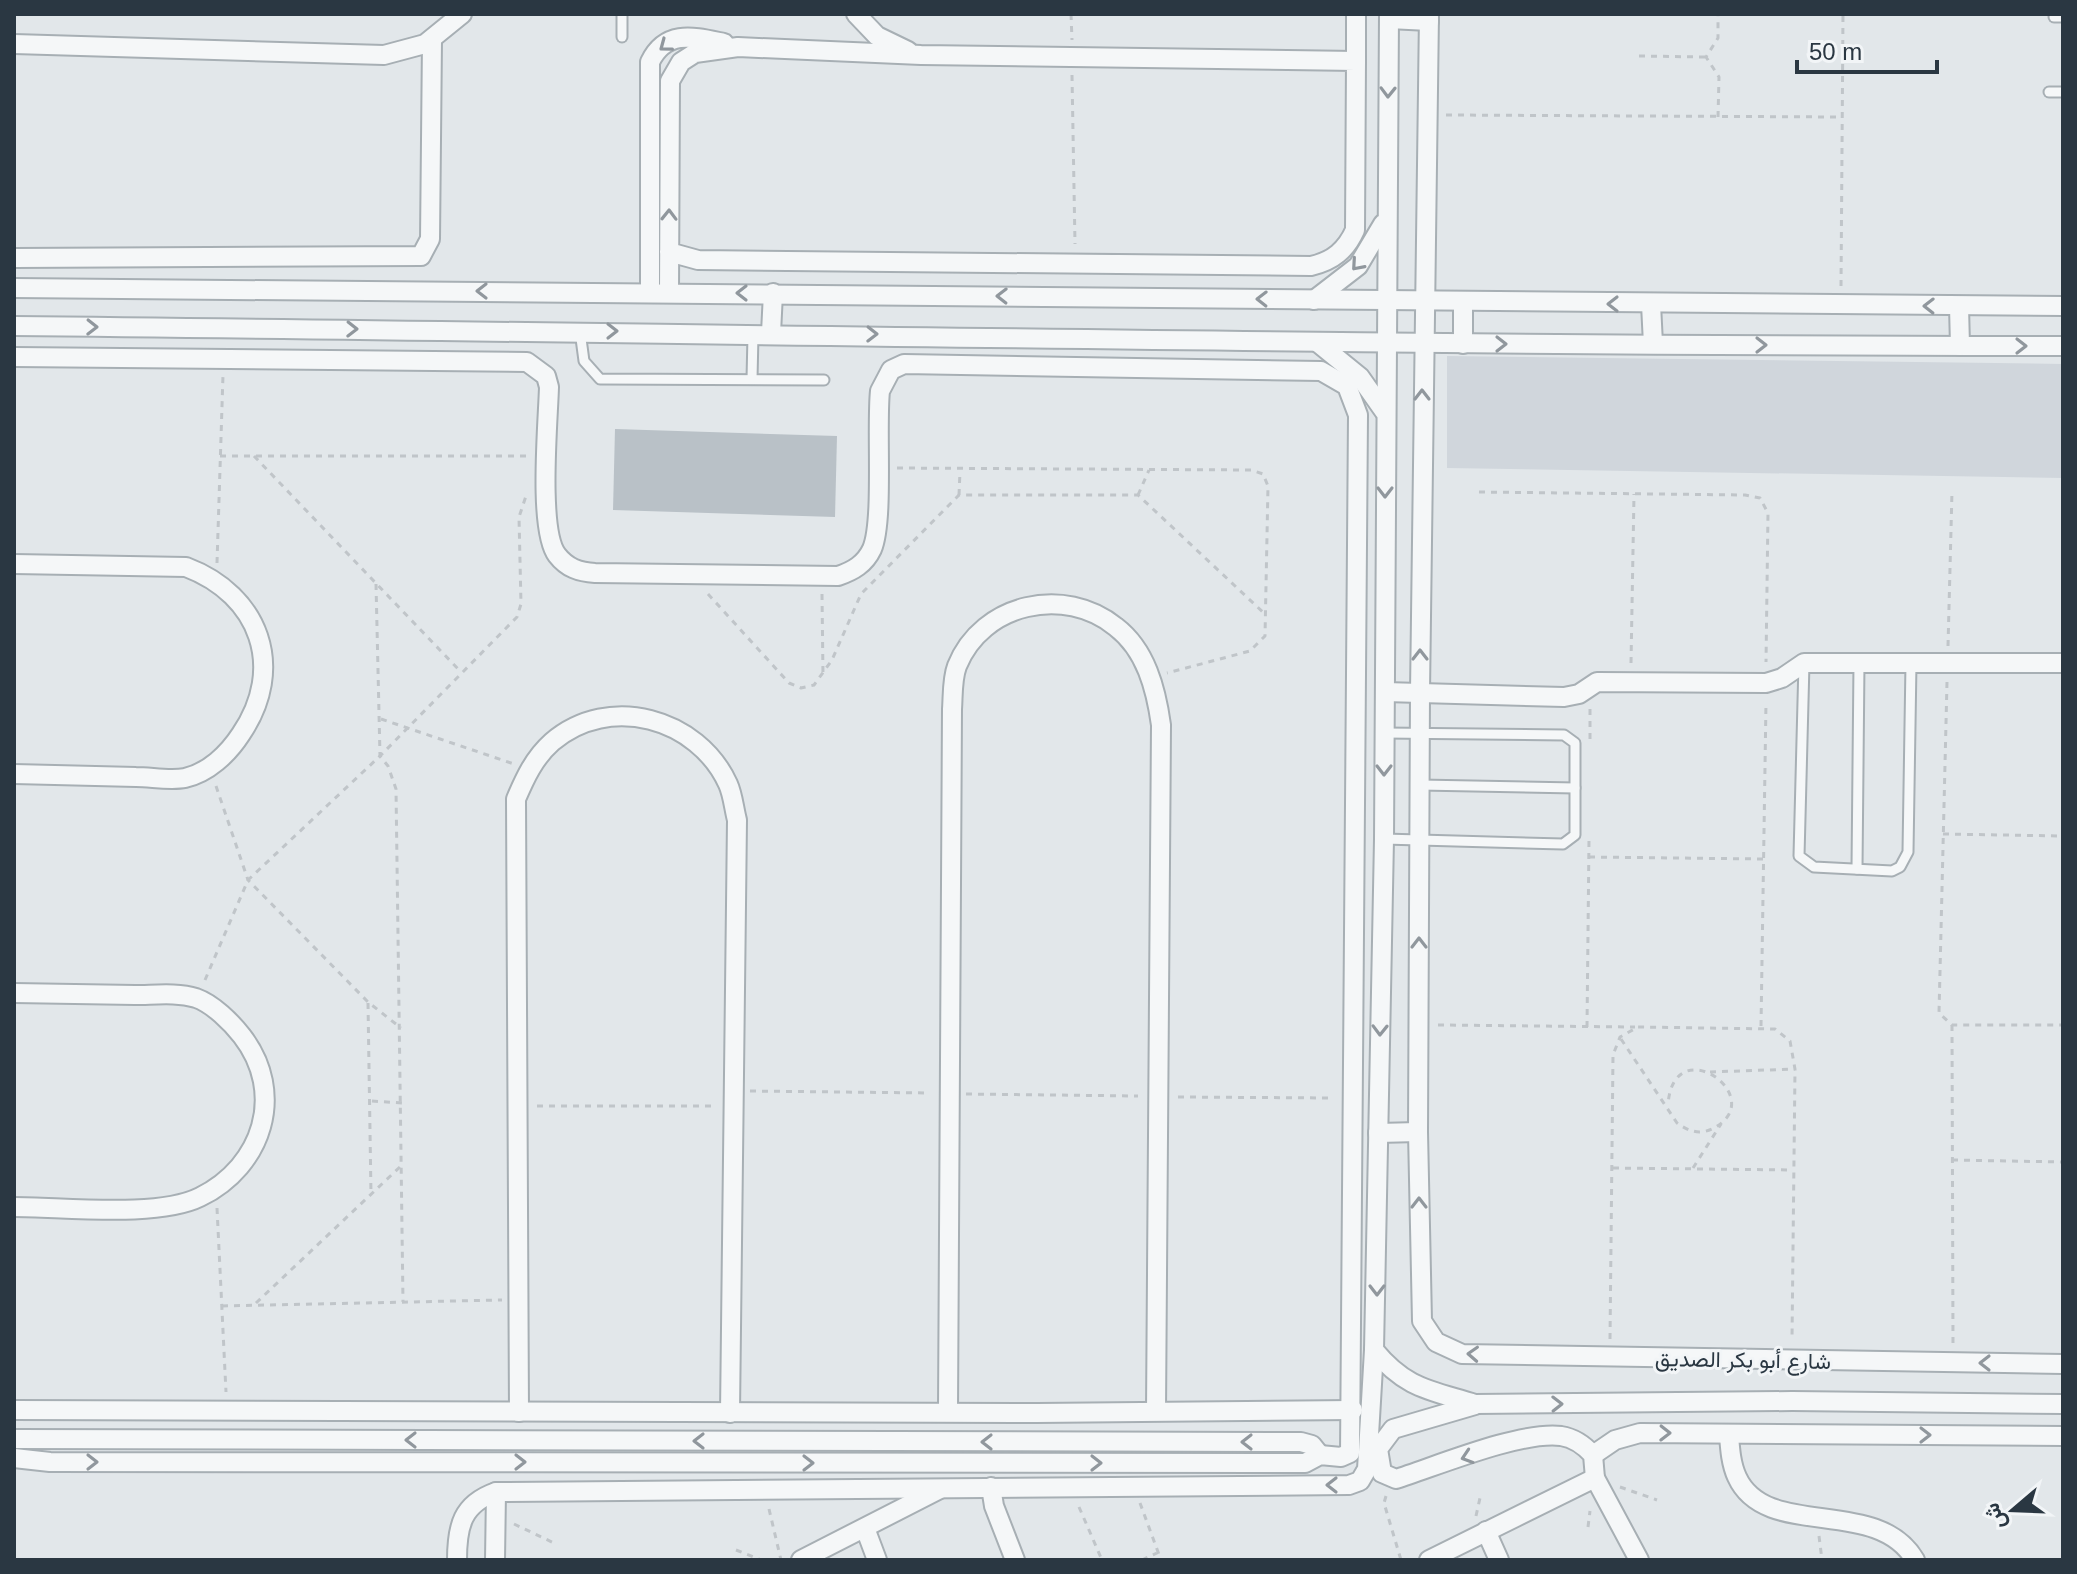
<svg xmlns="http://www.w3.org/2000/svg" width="2077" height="1574" font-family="Arial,Vazirmatn,sans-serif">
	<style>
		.built { fill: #d0d6dc }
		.building { fill: #b9c1c7 }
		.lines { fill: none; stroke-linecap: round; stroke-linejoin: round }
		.service-casing { stroke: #a7afb4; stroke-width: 13 }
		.minor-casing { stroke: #a7afb4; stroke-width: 22 }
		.path { stroke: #c0c5c9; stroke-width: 3; stroke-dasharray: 6 6; stroke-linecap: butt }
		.service { stroke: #f5f7f8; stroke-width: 9 }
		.minor { stroke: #f5f7f8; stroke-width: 18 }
		.oneway { stroke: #90979d }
		.labels { text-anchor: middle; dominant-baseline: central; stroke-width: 6; stroke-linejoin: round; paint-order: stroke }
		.street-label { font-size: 22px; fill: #2a3742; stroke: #f2f5f7 }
	</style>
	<rect width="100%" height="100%" fill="#e2e7ea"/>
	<path class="built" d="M1447 356 2063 364V478L1447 468Z"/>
	<path class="building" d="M615 429 837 436 835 517 613 510Z"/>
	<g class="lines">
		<g class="service-casing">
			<g id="service">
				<path d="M2054 17H2063"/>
				<path d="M622 37V14"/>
				<path d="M2049 92H2063"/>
				<path d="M580 331 584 361 600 379 824 380"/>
				<path d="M752 379 753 335"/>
				<path d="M1804 663 1799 856 1814 867 1892 871 1900 867 1908 852 1911 663"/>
				<path d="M1420 785 1575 788"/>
				<path d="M1384 839 1563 844 1575 835V743L1564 735 1385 733"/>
				<path d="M1857 869 1859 663"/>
			</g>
		</g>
		<g class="minor-casing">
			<g id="minor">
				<path d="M856 14 877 36 908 51"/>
				<path d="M1389 14 1384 839 1374 1350C1406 1389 1430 1390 1475 1404L1792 1401 2063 1404"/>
				<path d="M1429 14 1420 692 1418 1132 1422 1321 1436 1342 1462 1354 2063 1364"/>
				<path d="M1389 19 1429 21"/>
				<path d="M14 44 384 55 425 44 462 14"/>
				<path d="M1356 61V14"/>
				<path d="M669 252 698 260 1311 266C1333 261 1346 250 1355 230L1356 61 921 55 738 47 695 53 681 62 670 81 669 293"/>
				<path d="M14 258 421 256 430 239 432 40"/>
				<path d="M14 288 2063 306"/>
				<path d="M650 293V62C666 29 694 37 724 43"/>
				<path d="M1314 300 1358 266 1383 224"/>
				<path d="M1463 303V344"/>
				<path d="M1651 304 1653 344"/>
				<path d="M1959 306 1960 346"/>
				<path d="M14 326C697 333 1380 346 2063 346"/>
				<path d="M771 333 773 293"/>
				<path d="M1317 342 1360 377 1384 411"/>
				<path d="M14 357 527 362 546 376 549 387C548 422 538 530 557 555 567 568 579 572 595 573L838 576C853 571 865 564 872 549 884 521 876 428 880 391L891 370 904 364 1321 371 1347 386 1358 415 1350 1453 1341 1457 1320 1455 1305 1463 50 1462 14 1458"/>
				<path d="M14 564 186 567C260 595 286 668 241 734 228 754 208 773 185 778 170 781 151 777 136 777 95 776 55 775 14 774"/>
				<path d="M1385 692 1564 697 1579 694 1597 682 1766 683 1782 678 1804 663H2063"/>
				<path d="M14 993C54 994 95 994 135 995 154 995 177 992 196 998 213 1004 231 1022 242 1036 286 1093 263 1166 200 1197 158 1218 64 1207 14 1207"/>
				<path d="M1378 1133 1418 1132"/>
				<path d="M1475 1405 1393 1429 1378 1449 1382 1473 1396 1479C1437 1466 1520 1431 1561 1436 1574 1438 1584 1445 1593 1455L1595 1478 1639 1560"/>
				<path d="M14 1410 1037 1413 1353 1410"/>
				<path d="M948 1411 952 709C953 696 952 679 957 666 982 603 1065 585 1116 627 1146 650 1156 689 1161 725L1156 1411"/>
				<path d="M519 1412 516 799C525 778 534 758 552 742 609 693 698 718 728 784 733 795 734 809 737 820L730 1413"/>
				<path d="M1729 1435C1730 1449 1731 1464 1737 1477 1766 1541 1877 1495 1915 1560"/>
				<path d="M14 1439 1301 1442 1312 1445 1320 1455"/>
				<path d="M1593 1455 1615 1440 1640 1433 2063 1436"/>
				<path d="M991 1487 994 1506 1015 1560"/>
				<path d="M865 1528 877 1560"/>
				<path d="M1486 1531 1499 1560"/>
				<path d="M457 1560C457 1526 462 1504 496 1492L1349 1485 1360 1481 1367 1469 1374 1350"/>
				<path d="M495 1560 496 1492"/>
				<path d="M801 1560 940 1489"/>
				<path d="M1429 1560 1595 1478"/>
			</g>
		</g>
		<g class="path">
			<path d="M1071 14 1072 40"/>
			<path d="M1639 56 1706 57"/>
			<path d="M1072 75 1075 244"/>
			<path d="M1446 115 1842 117"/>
			<path d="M1718 117 1719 77 1706 57 1718 38V14"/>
			<path d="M1841 286 1843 14"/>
			<path d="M220 456H528"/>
			<path d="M254 456 461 672"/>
			<path d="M897 468 1251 470 1263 474 1268 486 1265 636 1250 651 1167 673"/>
			<path d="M1479 492 1745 495 1760 498 1768 513 1766 662"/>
			<path d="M959 495 960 471"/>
			<path d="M1138 495 1149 470"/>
			<path d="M217 563 223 375"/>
			<path d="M376 584 380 756 388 766 396 789 403 1302"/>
			<path d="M708 594 789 683 801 688 814 685 832 660 861 594 959 495H1138L1266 615"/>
			<path d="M822 594 823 675"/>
			<path d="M1948 646 1952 491"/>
			<path d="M1631 663 1634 494"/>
			<path d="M1947 682 1939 1013 1952 1025H2063"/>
			<path d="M381 719 514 764"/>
			<path d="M1590 739V707"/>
			<path d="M216 786 248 880 368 1002 401 1028"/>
			<path d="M1943 834 2063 836"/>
			<path d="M1589 857 1763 859"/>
			<path d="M205 980 248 880 380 756 517 617 521 604 519 517 526 496"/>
			<path d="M368 1003 371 1195"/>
			<path d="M1438 1025 1635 1027"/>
			<path d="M1952 1025 1953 1345"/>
			<path d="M1761 1026 1766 702"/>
			<path d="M1587 1027 1589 839"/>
			<path d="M1621 1039 1677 1123C1688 1131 1699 1135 1712 1129 1773 1099 1673 1027 1668 1105"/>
			<path d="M1710 1072 1795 1069"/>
			<path d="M750 1091 930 1093"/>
			<path d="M966 1094 1138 1096"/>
			<path d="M1178 1097 1334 1098"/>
			<path d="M372 1101 402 1103"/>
			<path d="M537 1106H714"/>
			<path d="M1952 1160 2063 1162"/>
			<path d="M1613 1168 1793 1170"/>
			<path d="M1693 1168 1721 1124"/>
			<path d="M217 1208 226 1392"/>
			<path d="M256 1303 402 1165"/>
			<path d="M222 1306 502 1300"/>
			<path d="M1610 1339 1613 1055 1620 1037 1638 1027 1775 1029 1790 1041 1795 1069 1792 1340"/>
			<path d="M1620 1487 1657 1500"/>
			<path d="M1386 1496 1384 1503 1401 1560"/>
			<path d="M1140 1503 1161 1560"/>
			<path d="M1079 1507 1102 1560"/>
			<path d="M769 1509 781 1560"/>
			<path d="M1476 1516 1480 1498"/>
			<path d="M514 1524 554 1543"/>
			<path d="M1588 1527 1590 1511"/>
			<path d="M1819 1536 1822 1560"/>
			<path d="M736 1550 761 1560"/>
			<path d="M1142 1560 1157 1553"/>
		</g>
		<use href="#service" class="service"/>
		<use href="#minor" class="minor"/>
	</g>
	<defs><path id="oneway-chevron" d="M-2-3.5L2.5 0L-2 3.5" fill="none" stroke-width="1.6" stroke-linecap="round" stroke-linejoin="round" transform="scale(2)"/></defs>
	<g class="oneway">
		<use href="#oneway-chevron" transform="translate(665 46) rotate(143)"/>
		<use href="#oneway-chevron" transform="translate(1388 92) rotate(91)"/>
		<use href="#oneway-chevron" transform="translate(669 215) rotate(-89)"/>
		<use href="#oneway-chevron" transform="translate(1357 265) rotate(131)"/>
		<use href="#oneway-chevron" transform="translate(482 291) rotate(-180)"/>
		<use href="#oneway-chevron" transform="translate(742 293) rotate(-180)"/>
		<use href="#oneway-chevron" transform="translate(1002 296) rotate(-179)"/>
		<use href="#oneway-chevron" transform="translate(1262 299) rotate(-179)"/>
		<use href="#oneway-chevron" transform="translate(1613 304) rotate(-180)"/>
		<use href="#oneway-chevron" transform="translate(1929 306) rotate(-179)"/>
		<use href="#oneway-chevron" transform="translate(92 327) rotate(1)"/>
		<use href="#oneway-chevron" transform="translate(352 329) rotate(1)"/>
		<use href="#oneway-chevron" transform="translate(612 331)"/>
		<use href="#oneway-chevron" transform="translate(872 334) rotate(1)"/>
		<use href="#oneway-chevron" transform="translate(1501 344)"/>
		<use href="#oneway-chevron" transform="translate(1761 345)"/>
		<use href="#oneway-chevron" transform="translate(2021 346)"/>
		<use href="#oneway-chevron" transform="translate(1422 395) rotate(-90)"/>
		<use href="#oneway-chevron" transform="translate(1385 492) rotate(90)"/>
		<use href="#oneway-chevron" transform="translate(1420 655) rotate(-90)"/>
		<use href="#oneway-chevron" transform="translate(1384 770) rotate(90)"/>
		<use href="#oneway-chevron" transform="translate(1419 943) rotate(-90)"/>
		<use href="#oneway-chevron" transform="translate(1380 1030) rotate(91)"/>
		<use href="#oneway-chevron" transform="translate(1419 1203) rotate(-90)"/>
		<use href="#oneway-chevron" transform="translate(1377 1290) rotate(90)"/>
		<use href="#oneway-chevron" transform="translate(1473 1354) rotate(-177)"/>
		<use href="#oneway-chevron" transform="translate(1985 1363) rotate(-180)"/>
		<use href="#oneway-chevron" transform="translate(1557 1404) rotate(-1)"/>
		<use href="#oneway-chevron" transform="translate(1665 1433) rotate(1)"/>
		<use href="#oneway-chevron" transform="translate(1925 1435)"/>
		<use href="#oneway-chevron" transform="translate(411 1440) rotate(180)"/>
		<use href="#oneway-chevron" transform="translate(699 1441) rotate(-180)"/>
		<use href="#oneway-chevron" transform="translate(987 1442) rotate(-180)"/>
		<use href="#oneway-chevron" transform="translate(1247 1442) rotate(-180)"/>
		<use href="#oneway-chevron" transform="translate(1467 1457) rotate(162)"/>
		<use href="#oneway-chevron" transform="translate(92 1462)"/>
		<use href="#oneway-chevron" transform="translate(520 1462)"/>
		<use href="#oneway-chevron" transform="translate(808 1463)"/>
		<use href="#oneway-chevron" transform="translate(1096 1463)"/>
		<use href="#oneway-chevron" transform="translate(1332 1485) rotate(-180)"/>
	</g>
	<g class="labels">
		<g class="street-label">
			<text transform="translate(1743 1360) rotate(1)">شارع أبو بكر الصديق</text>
		</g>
	</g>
	<rect width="2077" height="1574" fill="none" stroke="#2a3742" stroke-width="32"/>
	<g transform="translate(2013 1510) rotate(251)" stroke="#f2f5f7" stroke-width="6" paint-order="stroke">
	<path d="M0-6L14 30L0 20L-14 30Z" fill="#2a3742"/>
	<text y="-12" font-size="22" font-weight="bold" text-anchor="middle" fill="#2a3742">ش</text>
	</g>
	<path d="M1797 60v12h140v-12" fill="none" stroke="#2a3742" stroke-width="4"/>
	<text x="1809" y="60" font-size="24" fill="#2a3742" stroke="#f2f5f7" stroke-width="6" paint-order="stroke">50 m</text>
</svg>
